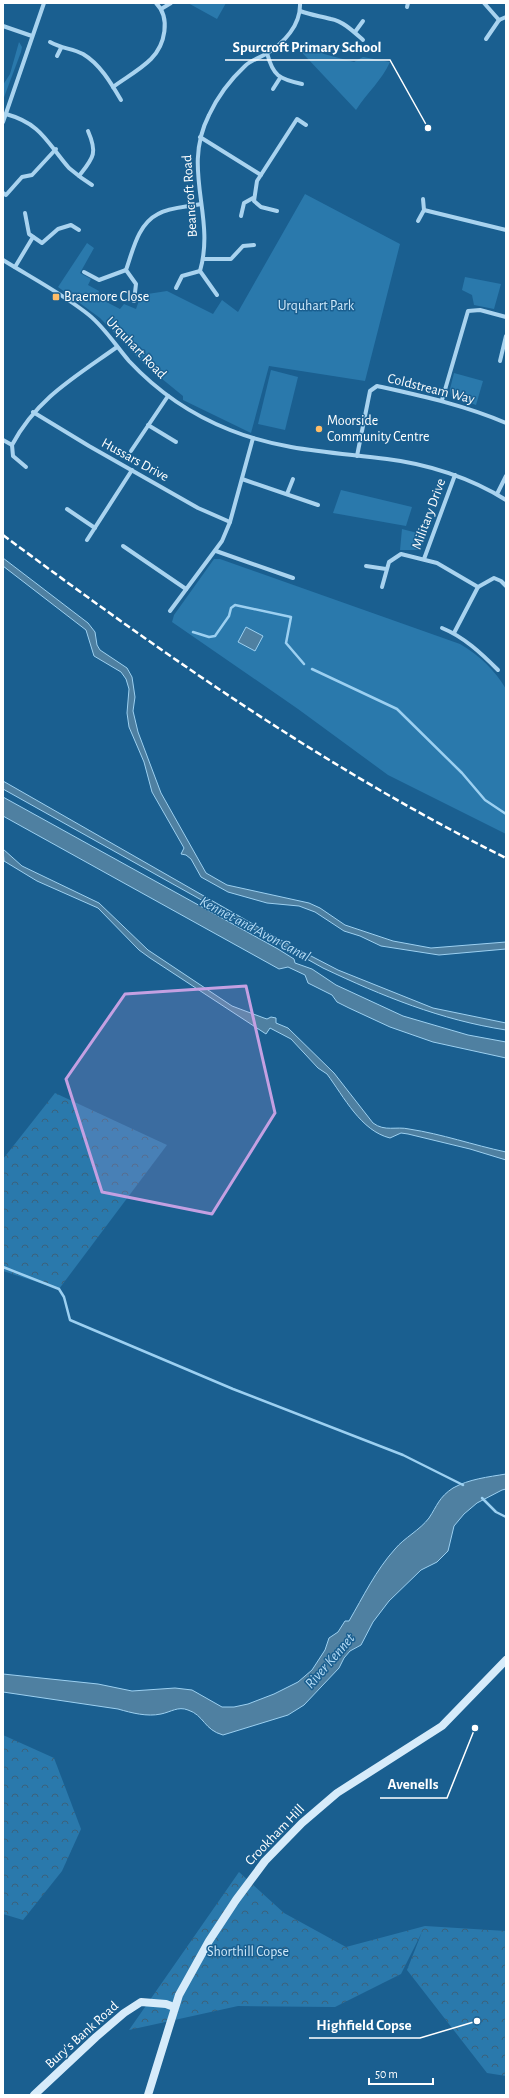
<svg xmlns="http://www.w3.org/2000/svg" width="509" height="2098" font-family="'Alegreya Sans',sans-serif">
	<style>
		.green { fill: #2a79ac }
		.forest { fill: url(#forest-crowns) }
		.water { fill: #4f80a1; stroke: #9cd0f1 }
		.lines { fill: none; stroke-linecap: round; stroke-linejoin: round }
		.stream { stroke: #9cd0f1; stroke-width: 2.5 }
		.street { stroke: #a9d3ef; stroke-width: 4 }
		.secondary { stroke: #d6ebfa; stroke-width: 8 }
		.rail { stroke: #fff; stroke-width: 2.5; stroke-dasharray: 7 3; stroke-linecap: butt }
		.marked { fill: #c4a0e2; fill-opacity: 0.2; stroke: #c4a0e2; stroke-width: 3; stroke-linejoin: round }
		.poi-dot { fill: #ffbd67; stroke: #1a5f90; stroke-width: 1.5 }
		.labels { text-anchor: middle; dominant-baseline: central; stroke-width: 3; stroke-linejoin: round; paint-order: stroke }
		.street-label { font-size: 14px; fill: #fff; stroke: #1a5f90 }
		.poi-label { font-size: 14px; fill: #fff; stroke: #1a5f90; text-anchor: start }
		.park-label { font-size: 14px; fill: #cfe9fa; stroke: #1a5f90 }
		.water-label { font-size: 15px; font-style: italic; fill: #b5dcf6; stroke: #1a5f90 }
		.leader { fill: none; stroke: #fff; stroke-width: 1.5 }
		.callout-dot { fill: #fff; stroke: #1a5f90; stroke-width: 1.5 }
		.callout-label { font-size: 15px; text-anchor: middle; font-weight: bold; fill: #fff; stroke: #1a5f90; stroke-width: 3; stroke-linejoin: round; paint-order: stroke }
	</style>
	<defs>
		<pattern id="forest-crowns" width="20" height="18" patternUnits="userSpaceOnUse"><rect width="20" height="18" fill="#2a79ac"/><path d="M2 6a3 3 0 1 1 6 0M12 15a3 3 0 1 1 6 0" fill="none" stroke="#3b627c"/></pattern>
	</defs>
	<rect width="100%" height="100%" fill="#1a5f90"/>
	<g class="green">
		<path d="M188 3H226L217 19Z"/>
		<path d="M19 42 22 47 21 52 3 100V85L10 74Z"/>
		<path d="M293 43 320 51 324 54 354 62 363 57 390 62C382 80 367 93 356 110Z"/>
		<path d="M305 194 400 244 365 381 269 366 251 433 183 400V396L145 365 100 318 58 287 87 243 94 248 80 273 91 279 88 285 99 291 97 297 120 309 124 304 136 309 141 295 167 291 213 314 222 300 238 312Z"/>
		<path d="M465 277 501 284 494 309 474 305 472 295 462 290Z"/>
		<path d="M271 370 298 377 285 430 258 424Z"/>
		<path d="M454 373 483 381 476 405 451 396 450 389Z"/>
		<path d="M341 490 412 507 406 526 333 513Z"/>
		<path d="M402 529 425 535 422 546 418 550H400Z"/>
		<path d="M214 559H220L460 644C480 656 494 669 506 689V834L388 775 298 709 172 622 174 615Z"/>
	</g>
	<g class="forest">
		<path d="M55 1093 167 1145 59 1289 3 1271V1159Z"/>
		<path d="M3 1735 54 1758 81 1829 62 1871 23 1920 3 1914Z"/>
		<path d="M239 1872 284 1913 346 1947 425 1926 506 1931V2076L487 2073 407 1970 422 1932 401 1974 335 2007 238 2006 129 2030Z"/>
	</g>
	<g class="water">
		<path d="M3 558 88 623 95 632 97 645 100 650 127 668 132 677 135 697 133 711 138 732 161 793 206 873 227 885 309 903 320 908 345 925 393 941 431 948 506 942V949L439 955 381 946 360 936 344 931 315 912 299 906 267 903 228 892 201 877 191 859 186 855 181 854 184 848 152 792 144 762 129 727 127 713 129 689 126 679 121 672 94 656 86 630 3 566Z"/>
		<path d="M246 627 263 636 255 651 238 642Z"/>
		<path d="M3 781 286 943 338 970 433 1008 506 1023V1030C441 1020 382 996 323 968L3 789Z"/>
		<path d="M3 797 278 949 294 959 295 963 312 969 336 985 403 1016 468 1035 506 1042V1058L433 1042 390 1027 349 1008 337 1002 332 995 308 983 305 975 288 967 279 969 3 816Z"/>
		<path d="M3 849 22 866 99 903 148 950 232 1006 264 1018 267 1019 271 1017 276 1018V1023L288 1028 334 1073 373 1123C385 1132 396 1126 409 1129 442 1134 473 1145 506 1152V1160L470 1149 408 1134 401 1133 390 1138C361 1131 344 1097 327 1074L318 1068 291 1039 270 1028 266 1034 150 958 139 950 98 908 37 881 4 861Z"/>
		<path d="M506 1474V1489L502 1490 477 1503 464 1514 454 1526 448 1551 437 1562 421 1570 389 1601 373 1622 361 1645 350 1651 344 1658 339 1668 304 1705 288 1715 223 1735C204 1730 204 1715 188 1710 178 1706 171 1712 161 1714 147 1717 132 1713 118 1709L3 1692V1674L98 1684 132 1691 175 1688 192 1690 222 1707H234L248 1704 274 1694 298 1682 312 1670 325 1650 329 1638 338 1632 345 1621H349C363 1597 376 1570 395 1549 404 1538 420 1530 429 1518 437 1506 439 1497 453 1488 469 1479 488 1477 506 1474Z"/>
	</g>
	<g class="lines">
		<g class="stream">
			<path d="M193 632 209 637 215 636 229 616 231 608 235 605 291 617 286 643 304 664"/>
			<path d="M312 669 397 709 462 773 485 800 506 814"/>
			<path d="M3 1267 59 1289 64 1297 70 1320 233 1389 403 1455 463 1485"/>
			<path d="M482 1498 496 1512 506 1517"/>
		</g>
		<g class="street">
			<path d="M484 3 499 20"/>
			<path d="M407 7 408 3"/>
			<path d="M161 9 171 3"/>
			<path d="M300 11C311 15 320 16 331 19 343 21 354 32 363 40"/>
			<path d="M499 20 506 17"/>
			<path d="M3 26 32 36"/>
			<path d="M355 32 363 21"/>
			<path d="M486 39 499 20"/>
			<path d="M50 42C62 49 72 48 83 54 100 64 111 83 121 100"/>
			<path d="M267 53C273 76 279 79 302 84"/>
			<path d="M57 56 61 48"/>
			<path d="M113 87C125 78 140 70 151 59 165 45 171 18 156 3"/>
			<path d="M273 89 280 78"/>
			<path d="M6 114C42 124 47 143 69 168 76 174 84 180 92 185"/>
			<path d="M3 122 44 3"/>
			<path d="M200 137 261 175"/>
			<path d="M79 176C93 158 98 154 88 131"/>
			<path d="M3 193 6 195 22 177 32 175 56 149"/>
			<path d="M424 210 506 230"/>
			<path d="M277 211 261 207 254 201 257 181 297 119 306 125"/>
			<path d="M25 213 29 234 42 243 58 229 71 225 79 230"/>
			<path d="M241 216 244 203 253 198"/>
			<path d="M418 221 424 210 423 199"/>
			<path d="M203 259H231L243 246 254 245"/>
			<path d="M3 260C32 278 63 294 89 315 105 328 116 346 129 361 157 391 192 415 230 430 283 451 332 452 387 459 428 464 471 478 506 500"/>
			<path d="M15 267 33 237"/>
			<path d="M84 272 99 280 126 270"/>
			<path d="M176 288 182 276 200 271"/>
			<path d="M217 295 200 271C216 216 181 170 209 115 217 98 231 79 245 66 251 60 259 58 266 54 284 43 301 25 300 3"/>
			<path d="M134 301 136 284 126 270C133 250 138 224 158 214 170 207 188 207 201 204"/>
			<path d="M500 361 506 336"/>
			<path d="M442 400 468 311 480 310 506 317"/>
			<path d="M33 412 89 446 198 508 230 522"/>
			<path d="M148 425 176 442"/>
			<path d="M3 440 12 445"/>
			<path d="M131 451 168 396"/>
			<path d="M357 456 370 391 377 386C422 396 464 405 506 423"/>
			<path d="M26 467 13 456 12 445C37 398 75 377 117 347"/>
			<path d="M242 479 318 505"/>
			<path d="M287 494 293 479"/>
			<path d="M497 494 506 476"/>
			<path d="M67 509 95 528"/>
			<path d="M87 540 132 470"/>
			<path d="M123 546 186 589"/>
			<path d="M216 551 293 578"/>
			<path d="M424 559 455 475"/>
			<path d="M366 566 386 569"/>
			<path d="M382 587 389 562 401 554 437 563 478 587 494 578 501 581 506 586"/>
			<path d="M170 611 222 541 230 522 253 438"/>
			<path d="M442 628C464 637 481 653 498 670"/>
			<path d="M454 633 478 587"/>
		</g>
		<g class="secondary">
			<path d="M34 2095 96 2037 124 2013 141 2002 166 2004 174 2007"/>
			<path d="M148 2095 179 1995 209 1941 236 1900 265 1861 302 1823 337 1793 442 1726 506 1660"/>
		</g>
		<path class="rail" d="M3 535C163 654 326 769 506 858"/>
	</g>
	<path class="marked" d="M246 986 275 1113 212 1214 102 1192 66 1079 125 994Z"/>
	<g class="poi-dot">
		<rect x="52" y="293" width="8" height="8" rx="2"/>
		<circle cx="319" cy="429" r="4"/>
	</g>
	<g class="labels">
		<g class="street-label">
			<text transform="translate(190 196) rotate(-94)">Beancroft Road</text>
			<text transform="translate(136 348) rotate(46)">Urquhart Road</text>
			<text transform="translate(431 389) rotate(14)">Coldstream Way</text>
			<text transform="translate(135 460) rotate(29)">Hussars Drive</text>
			<text transform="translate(429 514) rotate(-70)">Military Drive</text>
			<text transform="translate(275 1835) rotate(-46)">Crookham Hill</text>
			<text transform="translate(82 2035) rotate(-42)">Bury's Bank Road</text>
		</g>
		<g class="poi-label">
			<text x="64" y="297">Braemore Close</text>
			<text x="327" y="421">Moorside<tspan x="327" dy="16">Community Centre</tspan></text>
		</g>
		<g class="park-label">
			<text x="316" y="306">Urquhart Park</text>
			<text x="248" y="1952">Shorthill Copse</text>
		</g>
		<g class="water-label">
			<text transform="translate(255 929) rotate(28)">Kennet and Avon Canal</text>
			<text transform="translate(330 1661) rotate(-49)">River Kennet</text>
		</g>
	</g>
	<path class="leader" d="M428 128L390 60H225M475 1728L447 1798H380M477 2021L420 2038H309"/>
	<g class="callout-dot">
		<circle cx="428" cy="128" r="4"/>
		<circle cx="475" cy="1728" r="4"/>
		<circle cx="477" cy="2021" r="4"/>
	</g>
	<g class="callout-label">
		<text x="307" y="52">Spurcroft Primary School</text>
		<text x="413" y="1789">Avenells</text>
		<text x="364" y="2030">Highfield Copse</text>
	</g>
	<rect width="509" height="2098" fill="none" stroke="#ffffff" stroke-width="8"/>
	<path d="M369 2078v6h64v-6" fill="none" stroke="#ffffff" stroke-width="2"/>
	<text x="375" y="2078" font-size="12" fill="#ffffff" stroke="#1a5f90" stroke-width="3" paint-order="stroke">50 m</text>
</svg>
